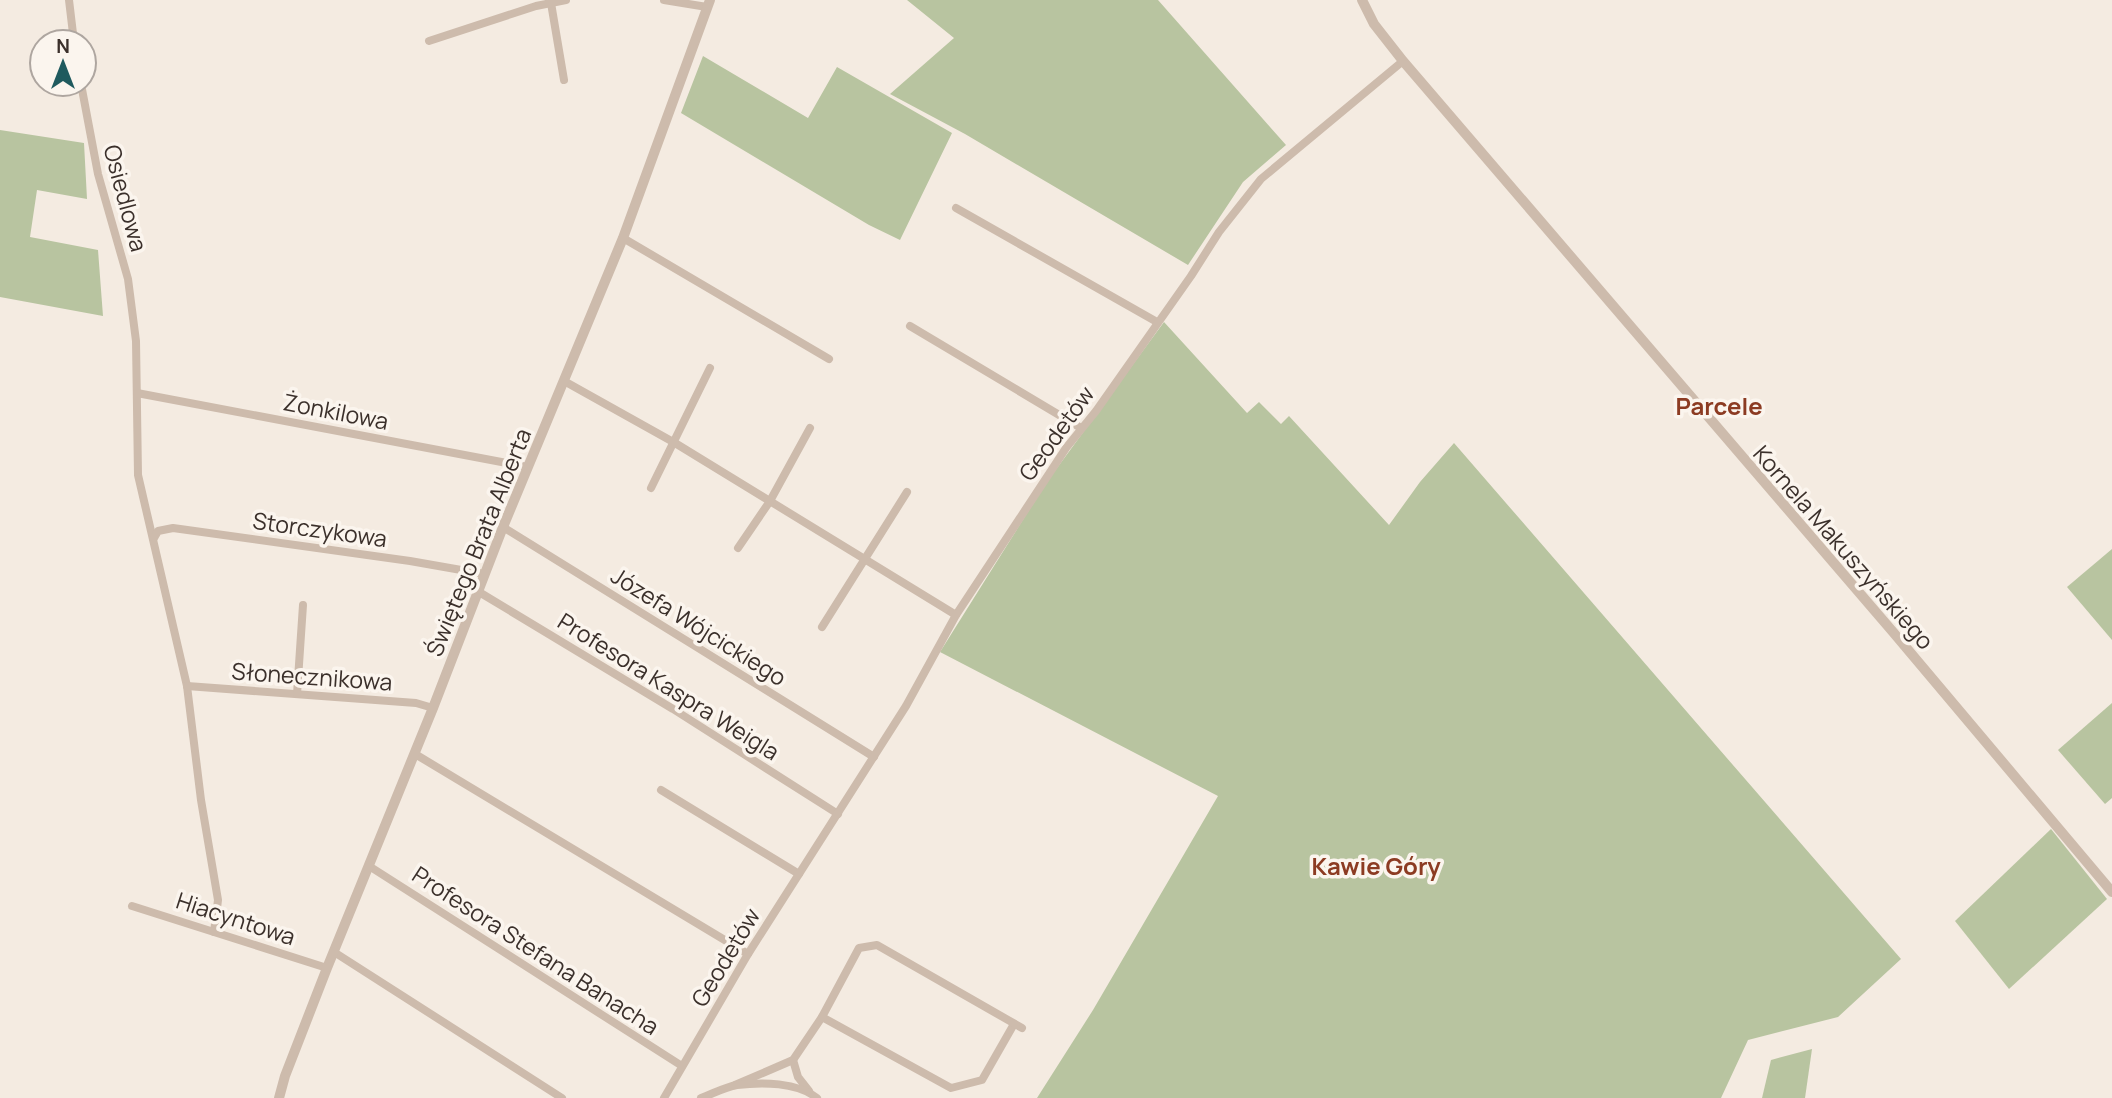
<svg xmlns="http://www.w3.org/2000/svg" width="2112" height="1098" font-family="Manrope,sans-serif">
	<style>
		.green { fill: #b8c4a0 }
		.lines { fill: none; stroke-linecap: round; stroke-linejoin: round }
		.minor { stroke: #cdbbac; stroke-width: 8 }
		.tertiary { stroke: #cdbbac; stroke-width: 10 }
		.labels { text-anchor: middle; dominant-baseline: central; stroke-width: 7; stroke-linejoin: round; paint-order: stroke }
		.street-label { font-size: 23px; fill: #3b302b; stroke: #fbf5ee }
		.neighbourhood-label { font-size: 24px; font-weight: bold; fill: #8c3b22; stroke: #fbf5ee }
	</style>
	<rect width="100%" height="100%" fill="#f4ebe1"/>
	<g class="green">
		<path d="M907 0H1158L1286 145 1243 182 1188 265 965 134 890 94 954 38Z"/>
		<path d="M703 56 808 118 837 67 952 133 900 240 869 225 681 113Z"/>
		<path d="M0 130 84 143 87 199 37 190 30 237 98 250 103 316 0 297Z"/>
		<path d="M1164 322 1247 413 1259 402 1281 424 1289 416 1389 525 1420 482 1454 443 1901 959 1838 1017 1748 1040 1721 1098H1037L1093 1010 1218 796 940 652 1046 483Z"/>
		<path d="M2112 549V640L2067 587Z"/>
		<path d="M2112 703V798L2105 804 2058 750Z"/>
		<path d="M2051 829 2107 899 2009 989 1955 921Z"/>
		<path d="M1812 1049 1805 1098H1762L1771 1060Z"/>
	</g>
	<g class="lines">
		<g class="minor">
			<path d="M69 0 74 42"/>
			<path d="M664 0 707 7"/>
			<path d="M551 3 564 80"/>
			<path d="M429 41 536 6 566 0"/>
			<path d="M81 84 98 174 128 279 136 341 138 475 187 686 201 800 218 900 214 932"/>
			<path d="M956 208 1157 322"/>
			<path d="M623 238 829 359"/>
			<path d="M910 326 1081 428"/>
			<path d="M564 381 675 443 956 615"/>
			<path d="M137 393 528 467"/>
			<path d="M651 488 710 368"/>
			<path d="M503 527 874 757"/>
			<path d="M154 538 158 531 173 528 410 561 484 574"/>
			<path d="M738 548 770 501 810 428"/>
			<path d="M479 592 673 709 838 814"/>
			<path d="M822 627 907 492"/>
			<path d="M187 686 416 703 433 708"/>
			<path d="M297 694 303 605"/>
			<path d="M415 754 748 954"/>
			<path d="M661 790 799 874"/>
			<path d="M369 866 682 1066"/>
			<path d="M132 906 327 968"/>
			<path d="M334 952 562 1098"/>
			<path d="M822 1017 951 1088 982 1080 1014 1024"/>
			<path d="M793 1060 798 1077 809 1091"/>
			<path d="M735 1085 793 1060 822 1017 859 948 877 945 1022 1028"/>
			<path d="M664 1098 748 954 906 706 956 615 1066 448 1096 411 1191 276 1219 232 1261 179 1403 61"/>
			<path d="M701 1098C712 1094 725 1087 737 1085 762 1082 797 1082 817 1098"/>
		</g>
		<g class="tertiary">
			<path d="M1362 0 1374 24 1403 61 1893 632 2112 892"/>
			<path d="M279 1098 285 1076 327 968 433 708 503 527 623 238 710 0"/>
		</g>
	</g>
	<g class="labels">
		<g class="street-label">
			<text transform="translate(126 198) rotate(75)">Osiedlowa</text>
			<text transform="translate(336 411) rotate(11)">Żonkilowa</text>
			<text transform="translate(1056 433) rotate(-54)">Geodetów</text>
			<text transform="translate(320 529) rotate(8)">Storczykowa</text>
			<text transform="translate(478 542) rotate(-68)">Świętego Brata Alberta</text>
			<text transform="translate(1844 547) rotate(49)">Kornela Makuszyńskiego</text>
			<text transform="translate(699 626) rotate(32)">Józefa Wójcickiego</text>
			<text transform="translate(312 676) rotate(4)">Słonecznikowa</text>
			<text transform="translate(669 686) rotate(32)">Profesora Kaspra Weigla</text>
			<text transform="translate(236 918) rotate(18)">Hiacyntowa</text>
			<text transform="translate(536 950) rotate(33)">Profesora Stefana Banacha</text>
			<text transform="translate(725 957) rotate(-59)">Geodetów</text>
		</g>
		<g class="neighbourhood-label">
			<text x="1719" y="405">Parcele</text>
			<text x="1376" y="865">Kawie Góry</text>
		</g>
	</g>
	<g transform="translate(63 63)"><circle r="33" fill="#fbf5ee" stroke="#aea6a0" stroke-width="2"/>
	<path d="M0-5L12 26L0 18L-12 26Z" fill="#1f5a5e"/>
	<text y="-10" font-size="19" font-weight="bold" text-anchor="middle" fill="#3b302b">N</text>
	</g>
</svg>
